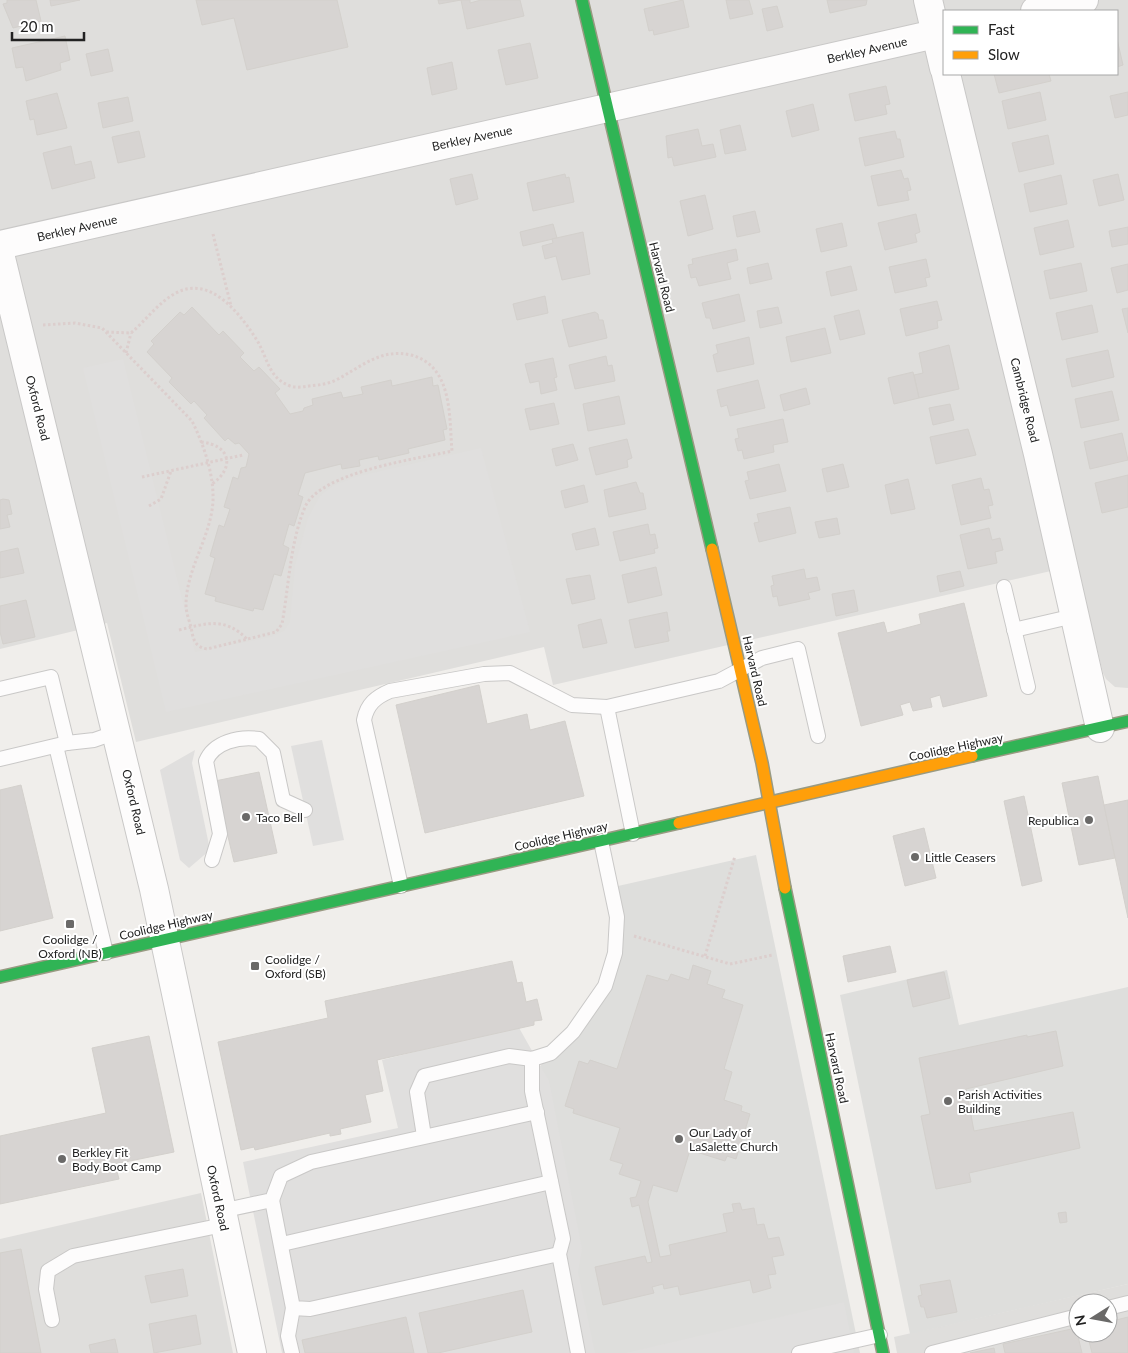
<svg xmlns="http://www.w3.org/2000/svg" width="1128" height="1353" font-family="Lato,sans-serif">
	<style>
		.residential { fill: #dfdedc; fill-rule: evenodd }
		.religious { fill: #dededc }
		.parking { fill: #e0dfde }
		.building { fill: #d7d4d2; stroke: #d3d0cc }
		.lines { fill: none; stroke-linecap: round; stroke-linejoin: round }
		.lane-casing { stroke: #c9c8c7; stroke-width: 16 }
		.street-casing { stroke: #c9c8c7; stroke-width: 30 }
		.fast-casing { stroke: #999a82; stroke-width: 14 }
		.slow-casing { stroke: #999a82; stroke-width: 14 }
		.path { stroke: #dccecd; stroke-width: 3; stroke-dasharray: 2.5 2.5; stroke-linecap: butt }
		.lane { stroke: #fdfcfc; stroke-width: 14 }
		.street { stroke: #fdfcfc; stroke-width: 28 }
		.fast { stroke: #30b455; stroke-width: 11 }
		.slow { stroke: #ff9f0a; stroke-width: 11 }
		.poi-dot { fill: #6a6968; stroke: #fff; stroke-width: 2 }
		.labels { text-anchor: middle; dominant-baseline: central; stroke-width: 4; stroke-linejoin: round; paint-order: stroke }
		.street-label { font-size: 12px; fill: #222; stroke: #fff }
		.poi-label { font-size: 12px; fill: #222; stroke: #fff; text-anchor: start }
	</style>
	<rect width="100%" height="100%" fill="#f0eeeb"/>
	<g class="residential">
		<path d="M0 0H1128V688L1115 687 1106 679 1103 673 1077 565 553 685 544 647 136 742 107 623 0 649ZM944 11H1117V74H944Z"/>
		<path d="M201 1193 233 1353H0V1239Z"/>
		<path d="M1128 1284V1353H897L894 1337ZM1078 1303H1108V1333H1078Z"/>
	</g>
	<g class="religious">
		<path d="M756 855 860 1353H588L540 1067 548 1053 611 985 618 886Z"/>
		<path d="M947 970 959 1025 1128 987V1284L910 1334 840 995Z"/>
	</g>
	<g class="parking">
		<path d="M123 359 195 652 271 637 284 631 290 622 295 566 308 518 320 496 333 486 355 477 481 448 530 632 166 712 83 368Z"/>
		<path d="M322 740 344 840 313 846 291 746Z"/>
		<path d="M195 750 192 763 210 850 189 868 180 860 160 770Z"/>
		<path d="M518 1026 549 1081 582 1249 578 1272 595 1353H282L243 1162 398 1128 382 1060Z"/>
		<path d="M844 1302 854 1353H626Z"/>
	</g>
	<g class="building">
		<path d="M7 0H36L41 21 13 28 3 4 7 3Z"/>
		<path d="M50 0H80L51 6Z"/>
		<path d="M196 0H337L348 47 247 70 234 18 202 25Z"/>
		<path d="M438 0H461L439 4Z"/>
		<path d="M461 0H470V3L481 0H520L524 16 467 29Z"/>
		<path d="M683 0 689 27 654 35 653 30 649 31 644 9Z"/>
		<path d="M726 0H749L753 14 730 19Z"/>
		<path d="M827 0H867L866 5 830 13Z"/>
		<path d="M777 6 783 27 767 31 762 9Z"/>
		<path d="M65 36 70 60 60 63 61 70 26 81 23 67 16 68 12 48Z"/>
		<path d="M1117 39 1123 65 1117 67Z"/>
		<path d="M530 43 538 78 506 85 498 50Z"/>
		<path d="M108 49 113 71 91 76 86 54Z"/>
		<path d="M452 62 457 89 432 95 427 68Z"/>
		<path d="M994 74H1049L1051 81 999 93Z"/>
		<path d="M886 86 890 104 885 105 887 114 855 121 849 94Z"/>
		<path d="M1040 92 1046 120 1008 129 1002 101Z"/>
		<path d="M1128 92V115L1115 118 1110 96Z"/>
		<path d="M57 93 67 128 37 135 34 119 30 120 26 101Z"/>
		<path d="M128 97 133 121 103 128 98 103Z"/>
		<path d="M813 104 819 130 792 137 786 111Z"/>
		<path d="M740 125 746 150 725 154 720 130Z"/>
		<path d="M698 129 702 146 713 144 716 157 674 166 672 157 668 158 666 136Z"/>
		<path d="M139 131 145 157 118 163 112 137Z"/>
		<path d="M895 131 897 139H900L904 157 865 166 859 138Z"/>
		<path d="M1048 135 1054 164 1019 172 1012 143Z"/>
		<path d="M71 146 75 165 91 161 95 178 52 189 43 153Z"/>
		<path d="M901 170 904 179 908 178 911 190 907 191 909 200 878 206 871 176Z"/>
		<path d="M472 174 478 199 456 205 450 179Z"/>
		<path d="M565 174 566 178 569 177 574 202 533 211 527 183Z"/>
		<path d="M1118 174 1124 200 1099 206 1093 180Z"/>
		<path d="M1061 175 1067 204 1030 212 1024 184Z"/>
		<path d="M705 195 713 229 688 236 680 201Z"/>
		<path d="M755 211 760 232 737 237 733 216Z"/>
		<path d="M916 214 920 232 915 234 917 242 885 250 878 223Z"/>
		<path d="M1068 220 1074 247 1040 255 1034 228Z"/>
		<path d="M842 223 847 246 821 252 816 229Z"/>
		<path d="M553 224 557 238 523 246 520 232Z"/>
		<path d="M1128 227V244L1112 247 1109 231Z"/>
		<path d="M583 232 590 274 562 280 556 256 545 259 542 246 553 243 552 239Z"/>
		<path d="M736 249 738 260 727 263 731 279 699 286 696 277 691 278 688 265 693 264 692 259Z"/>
		<path d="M926 259 930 277 925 278 927 286 895 293 889 267Z"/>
		<path d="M768 263 772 279 750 284 747 268Z"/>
		<path d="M1081 263 1087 291 1050 299 1044 271Z"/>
		<path d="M1128 264V290L1117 293 1111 268Z"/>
		<path d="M851 266 857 290 831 296 826 272Z"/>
		<path d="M739 294 745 321 713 329 710 318H706L702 303Z"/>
		<path d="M545 296 548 313 517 320 513 304Z"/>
		<path d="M937 301 942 320 937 321 938 328 906 336 900 309Z"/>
		<path d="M1092 305 1098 332 1062 340 1056 313Z"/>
		<path d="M192 307 219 335 223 331 244 353 240 357 254 371 259 367 280 389 275 393 290 414 303 411 304 408 313 405 312 399 341 392 343 398 363 394 361 387 391 380 392 386 432 377 433 386 438 385 447 429 443 430 445 440 408 449 409 453 379 460 378 456 359 460 360 466 342 469 341 464 305 473 298 495 303 497 294 526 289 524 283 545 289 548 281 576 274 574 263 610 254 608 253 611 215 601 216 597 205 594 215 558 210 556 219 525 224 527 230 509 224 507 233 477 238 479 241 468 246 467 249 454 239 443 235 444 228 438 225 441 204 418 207 415 194 401 191 404 169 382 172 378 147 352 154 344 151 341 180 312 184 315Z"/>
		<path d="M778 307 782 323 760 328 757 311Z"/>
		<path d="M1128 308V333L1122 309Z"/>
		<path d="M859 310 865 334 840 340 834 316Z"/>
		<path d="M595 312 598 314 599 320H603L607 338 569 347 562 320Z"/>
		<path d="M825 328 831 353 791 362 786 337Z"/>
		<path d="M749 337 754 364 717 372 713 355 718 353 716 345Z"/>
		<path d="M949 345 959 389 919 398 914 375 923 373 919 353Z"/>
		<path d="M1108 350 1114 377 1072 387 1066 359Z"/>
		<path d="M606 356 608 366 612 365 615 381 575 389 569 365Z"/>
		<path d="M553 358 557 377 554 378 557 390 541 394 539 381 530 383 525 364Z"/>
		<path d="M913 372 919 398 894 404 888 378Z"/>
		<path d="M758 380 765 408 730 416 727 405 721 407 717 390Z"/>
		<path d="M806 388 810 404 784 411 780 395Z"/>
		<path d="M1112 391 1119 420 1081 428 1075 399Z"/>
		<path d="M619 396 625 424 588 431 583 404Z"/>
		<path d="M554 403 559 424 530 430 525 409Z"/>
		<path d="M950 404 954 420 933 425 929 408Z"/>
		<path d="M783 419 788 442 773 445 774 452 744 459 742 450 738 451 735 439 739 438 737 429Z"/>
		<path d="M968 429 976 455 936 464 930 437Z"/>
		<path d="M1122 433 1128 460 1090 469 1084 442Z"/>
		<path d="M627 439 632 458 627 460 628 467 596 475 589 448Z"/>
		<path d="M573 444 578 460 556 466 552 449Z"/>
		<path d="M779 464 786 491 750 499 745 481 749 480 747 472Z"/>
		<path d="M843 464 849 487 827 492 822 469Z"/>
		<path d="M1128 475V507L1102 513 1095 483Z"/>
		<path d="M981 478 984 490 989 489 993 505 988 506 991 518 961 525 952 485Z"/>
		<path d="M908 479 915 509 891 514 885 485Z"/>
		<path d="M636 482 640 493H643L646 509 609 517 604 490Z"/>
		<path d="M584 485 588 502 565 508 561 491Z"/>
		<path d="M3 499 9 500 12 514 7 515 10 527 0 529V500Z"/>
		<path d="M790 507 796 533 759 542 754 523 759 522 757 514Z"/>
		<path d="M837 518 840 534 819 538 815 522Z"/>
		<path d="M648 524 650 535 655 534 658 548 654 549 655 553 620 561 613 532Z"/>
		<path d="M595 528 599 545 576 550 572 534Z"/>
		<path d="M989 528 992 540 1000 538 1003 550 995 552 997 563 968 569 960 535Z"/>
		<path d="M18 548 24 573 0 578V552Z"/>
		<path d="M656 567 662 595 628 603 622 575Z"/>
		<path d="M804 569 806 579 817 577 820 590 808 593 810 599 779 606 777 596 773 597 771 586 774 585 772 576Z"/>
		<path d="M960 571 964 586 940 592 937 576Z"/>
		<path d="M590 575 595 599 572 604 566 579Z"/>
		<path d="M854 590 858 611 836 616 832 594Z"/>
		<path d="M26 600 35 637 3 644 0 632V606Z"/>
		<path d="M964 603 987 696 943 707 940 695 930 698 932 707 913 711 910 702 900 705 903 715 861 726 838 633 884 622 887 633 921 624 919 614Z"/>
		<path d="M667 612 670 631H667L669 641 635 648 629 620Z"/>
		<path d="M601 619 607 643 583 648 578 625Z"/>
		<path d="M479 685 487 724 527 714 530 730 565 721 584 796 425 833 396 705Z"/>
		<path d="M259 772 277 853 234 862 215 781Z"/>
		<path d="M1098 776 1115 858 1079 865 1062 783Z"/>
		<path d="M21 785 53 918 0 931V790Z"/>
		<path d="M1024 796 1042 881 1022 886 1004 801Z"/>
		<path d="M1128 800V918L1104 805Z"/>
		<path d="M924 828 936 878 905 886 893 836Z"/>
		<path d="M890 946 896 972 848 982 843 956Z"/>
		<path d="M512 961 517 983 522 982 526 1002 537 999 542 1020 534 1021V1025L377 1060 383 1091 365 1095 371 1122 340 1129 341 1134 330 1136V1133L255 1150 254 1147 241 1150 218 1042 328 1018 325 1001Z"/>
		<path d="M693 965 711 971 707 984 725 990 722 998 743 1005 724 1069 732 1072 724 1100 742 1106 741 1111 750 1114 736 1159 727 1156 725 1161 690 1150 677 1192 653 1185 648 1202 660 1257 671 1255 669 1245 727 1232 723 1214 734 1212 732 1204 740 1203 742 1210 754 1208 757 1225 764 1224 768 1239 779 1237 784 1255 772 1257 776 1274 768 1275 771 1288 753 1293 750 1280 680 1295 678 1286 664 1289 663 1284 652 1287 654 1293 603 1305 595 1267 645 1256 647 1263 652 1262 639 1205 632 1207 630 1198 636 1197 641 1181 619 1174 623 1164 610 1160 620 1128 573 1113 574 1109 565 1106 579 1061 588 1064 590 1060 617 1069 647 975 668 981 671 974 689 980Z"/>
		<path d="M944 972 950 998 913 1007 907 980Z"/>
		<path d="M1056 1031 1063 1066 966 1089 974 1131 1073 1112 1080 1148 969 1173 971 1182 936 1189 921 1116 930 1114 919 1058 1027 1035V1037Z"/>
		<path d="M149 1036 174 1152 115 1164 119 1179 0 1204V1136L106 1113 92 1048Z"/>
		<path d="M1066 1212 1067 1222 1060 1223 1058 1213Z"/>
		<path d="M21 1249 41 1353H0V1253Z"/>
		<path d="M183 1269 188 1296 151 1303 145 1276Z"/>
		<path d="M950 1280 957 1312 927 1318 924 1307H921L918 1296 922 1295 920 1285Z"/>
		<path d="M523 1290 532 1332 438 1353H428L419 1313Z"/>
		<path d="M196 1315 201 1344 154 1353 149 1324Z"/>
		<path d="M406 1317 414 1353H305L302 1340Z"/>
		<path d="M1128 1317V1353H1092L1087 1333H1108V1322Z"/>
		<path d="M1076 1328 1082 1353H1005L1003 1344Z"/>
		<path d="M115 1339 118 1353H91L89 1345Z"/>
		<path d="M994 1348 995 1353H970Z"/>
	</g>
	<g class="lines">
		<g class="lane-casing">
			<g id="lane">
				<path d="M1004 587 1028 687"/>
				<path d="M1014 630 1074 616"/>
				<path d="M0 689 51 677 67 743"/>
				<path d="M56 746 106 953"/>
				<path d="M0 759 67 743 94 740 117 732"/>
				<path d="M633 834 607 707 719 681 762 658 798 649 818 736"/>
				<path d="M212 860 220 834 206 761C214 742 239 736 259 739L273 753 283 800 305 810"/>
				<path d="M401 886 364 720C367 704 376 697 390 691L484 674 510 673 572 705 607 707"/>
				<path d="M532 1059V1091L563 1239 559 1254 578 1353"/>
				<path d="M424 1136 417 1092 424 1076 509 1056 532 1059 551 1053 573 1032 605 986 615 953 617 917 601 841"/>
				<path d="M272 1200 293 1308 310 1309 559 1254"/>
				<path d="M221 1211 272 1200 281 1176 311 1162 537 1112"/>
				<path d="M282 1244 551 1182"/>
				<path d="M1108 1308 1128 1303"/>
				<path d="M52 1320 46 1289 48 1271 73 1256 223 1225"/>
				<path d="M292 1353 288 1336 293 1308"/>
				<path d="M799 1353 880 1335"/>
				<path d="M932 1353 1078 1316"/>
			</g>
		</g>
		<g class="street-casing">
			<g id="street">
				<path d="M928 0 944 68"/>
				<path d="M1035 11 1084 0"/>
				<path d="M946 74 1038 454 1100 728"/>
				<path d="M0 245 944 32"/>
				<path d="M0 254 154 889 252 1353"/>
			</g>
		</g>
		<g class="fast-casing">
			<g id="fast">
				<path d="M582 0 712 549"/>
				<path d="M972 756 1128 721"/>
				<path d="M785 888 883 1353"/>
				<path d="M0 977 679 823"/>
			</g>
		</g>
		<g class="slow-casing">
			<g id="slow">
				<path d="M712 549 762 763 785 888"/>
				<path d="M679 823 972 756"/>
			</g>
		</g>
		<g class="path">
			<path d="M213 234 231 306"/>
			<path d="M43 325 75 323 102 328 192 421C204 445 214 475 213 501 211 537 186 569 186 605 186 612 189 620 191 627 193 638 194 647 207 649L276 632 282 624C289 585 290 543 305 507 320 472 417 459 452 451 449 416 453 366 411 355 382 348 362 366 338 379 329 384 319 385 309 386 303 387 296 388 290 386 269 378 268 360 258 342 242 316 211 274 176 293 160 301 145 321 131 333L106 332"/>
			<path d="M126 353 131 333"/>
			<path d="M201 442C231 445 235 468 212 484"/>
			<path d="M142 477 243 455"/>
			<path d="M149 506 161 499 171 471"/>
			<path d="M179 630C207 623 225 617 247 639"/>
			<path d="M634 936 730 964 773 955"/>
			<path d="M705 956 735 856"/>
		</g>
		<use href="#lane" class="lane"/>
		<use href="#street" class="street"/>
		<use href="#fast" class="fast"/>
		<use href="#slow" class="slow"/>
	</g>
	<g class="poi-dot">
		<circle cx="246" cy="817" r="5"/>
		<circle cx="1089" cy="820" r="5"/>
		<circle cx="915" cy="857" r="5"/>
		<rect x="65" y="919" width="10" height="10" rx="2.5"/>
		<rect x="250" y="961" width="10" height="10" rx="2.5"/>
		<circle cx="948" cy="1101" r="5"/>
		<circle cx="679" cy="1139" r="5"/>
		<circle cx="62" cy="1159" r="5"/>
	</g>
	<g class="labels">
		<g class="street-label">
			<text transform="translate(867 50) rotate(-13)">Berkley Avenue</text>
			<text transform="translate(472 138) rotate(-12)">Berkley Avenue</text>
			<text transform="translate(77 228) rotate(-13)">Berkley Avenue</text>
			<text transform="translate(662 277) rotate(76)">Harvard Road</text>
			<text transform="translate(1025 400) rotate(76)">Cambridge Road</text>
			<text transform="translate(38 408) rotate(76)">Oxford Road</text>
			<text transform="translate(755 671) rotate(77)">Harvard Road</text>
			<text transform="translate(956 747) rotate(-12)">Coolidge Highway</text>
			<text transform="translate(134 802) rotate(77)">Oxford Road</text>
			<text transform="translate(561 836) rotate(-13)">Coolidge Highway</text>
			<text transform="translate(166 925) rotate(-13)">Coolidge Highway</text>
			<text transform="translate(837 1068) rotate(78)">Harvard Road</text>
			<text transform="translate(218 1198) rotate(78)">Oxford Road</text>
		</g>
		<g class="poi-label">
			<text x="256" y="817">Taco Bell</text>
			<text x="1079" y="820" text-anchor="end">Republica</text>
			<text x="925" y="857">Little Ceasers</text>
			<text x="70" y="939" text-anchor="middle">Coolidge /<tspan x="70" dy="14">Oxford (NB)</tspan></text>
			<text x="265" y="959">Coolidge /<tspan x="265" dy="14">Oxford (SB)</tspan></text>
			<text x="958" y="1094">Parish Activities<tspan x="958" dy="14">Building</tspan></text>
			<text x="689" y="1132">Our Lady of<tspan x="689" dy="14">LaSalette Church</tspan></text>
			<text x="72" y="1152">Berkley Fit<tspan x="72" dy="14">Body Boot Camp</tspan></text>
		</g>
	</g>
	<rect x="943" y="10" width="175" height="65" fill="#ffffff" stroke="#a7a7a7"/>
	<rect x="953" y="26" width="25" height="8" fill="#30b455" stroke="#a7a7a7"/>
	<text x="988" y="35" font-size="15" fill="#222222">Fast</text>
	<rect x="953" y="51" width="25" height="8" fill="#ff9f0a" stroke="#a7a7a7"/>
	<text x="988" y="60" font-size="15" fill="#222222">Slow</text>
	<g transform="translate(1093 1318) rotate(259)"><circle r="24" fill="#ffffff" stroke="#a7a7a7"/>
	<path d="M0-4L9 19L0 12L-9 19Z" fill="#6a6968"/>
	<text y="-8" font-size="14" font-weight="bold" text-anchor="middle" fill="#222222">N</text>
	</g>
	<path d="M12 32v8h72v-8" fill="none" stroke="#222222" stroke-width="2.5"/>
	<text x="20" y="32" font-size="15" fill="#222222" stroke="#ffffff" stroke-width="4" paint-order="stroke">20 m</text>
</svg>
